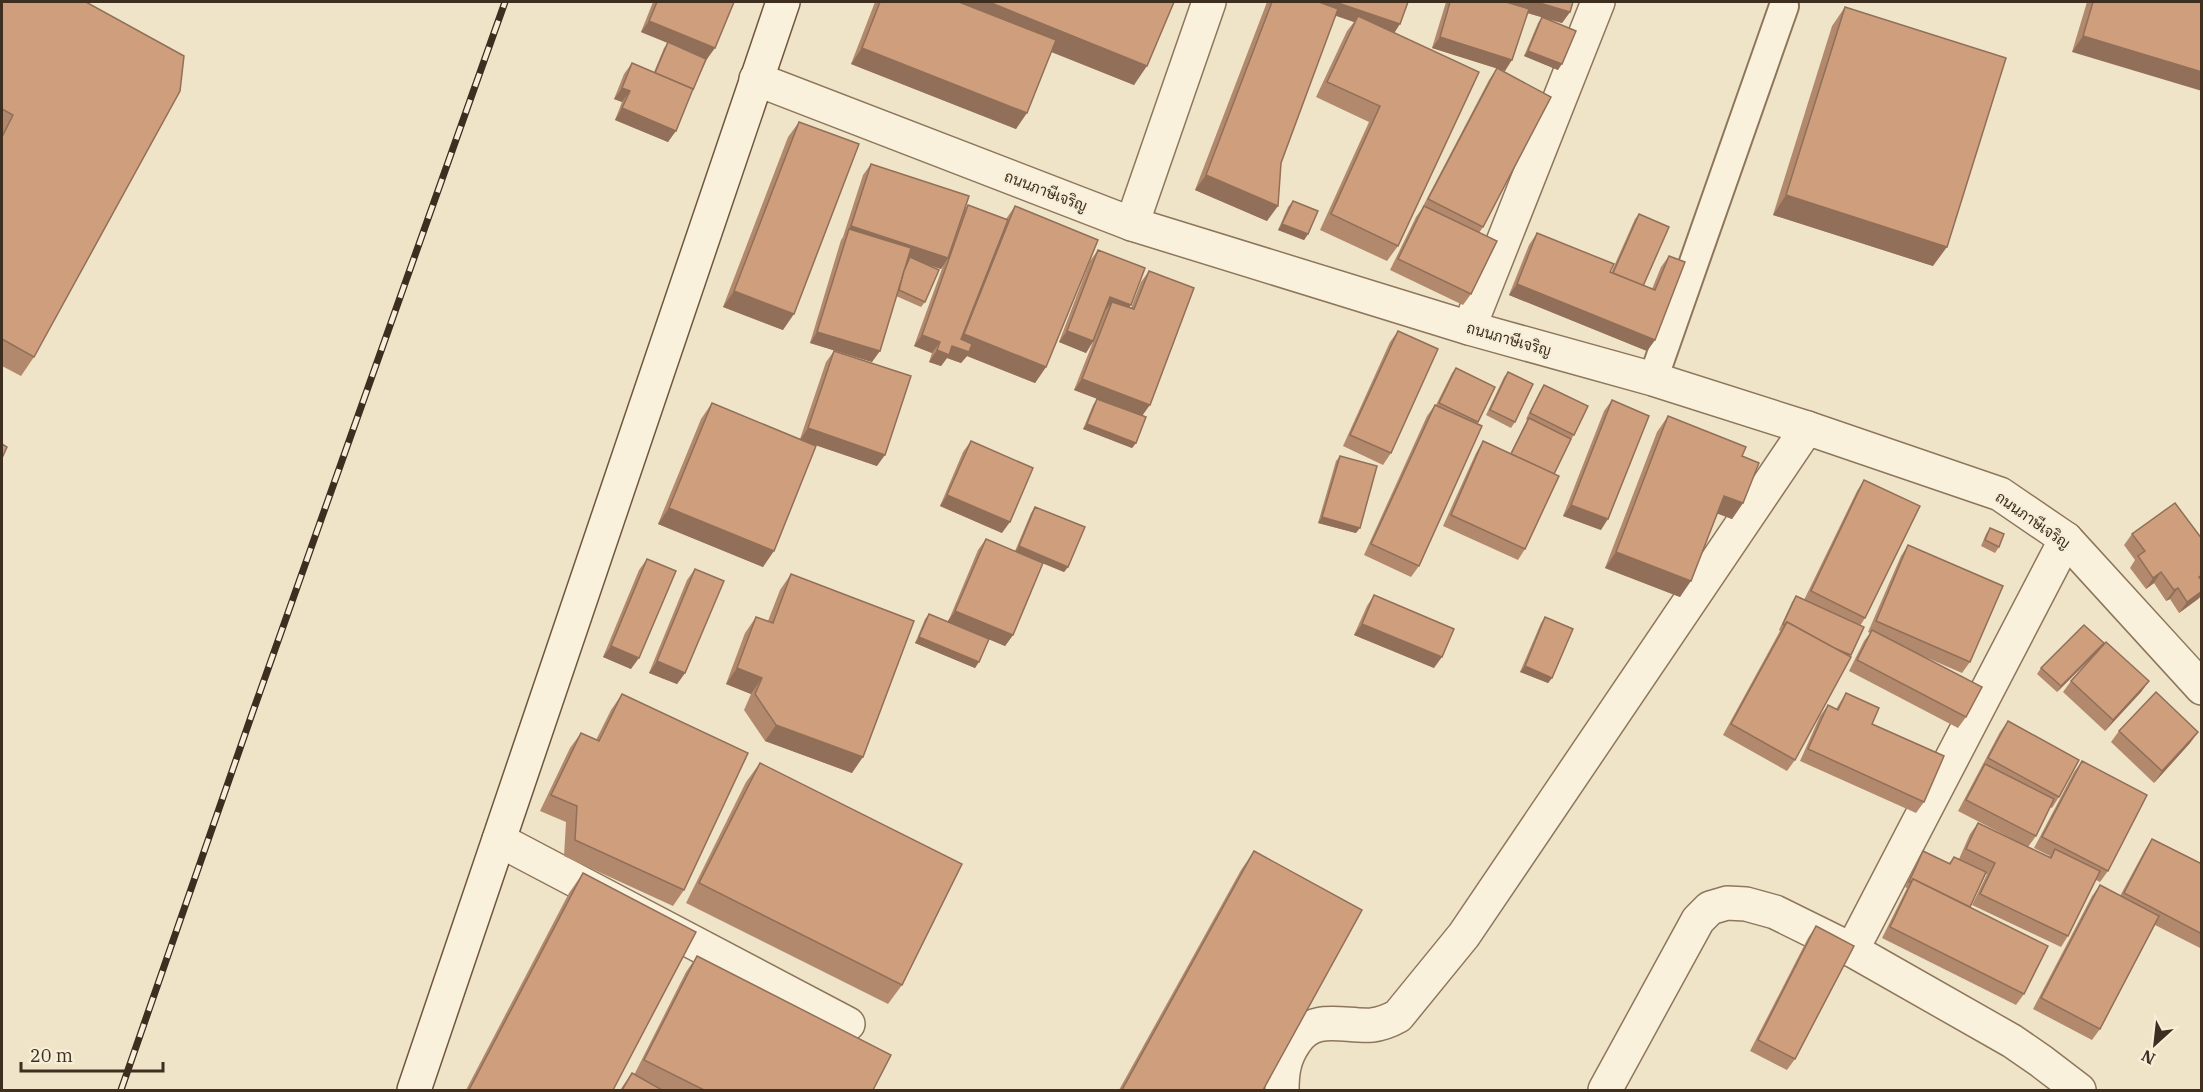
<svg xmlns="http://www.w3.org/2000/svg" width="2203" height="1092" font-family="'IBM Plex Serif',Sarabun,serif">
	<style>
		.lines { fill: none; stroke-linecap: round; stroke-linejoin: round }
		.lane-casing { stroke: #8d765c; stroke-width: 32 }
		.street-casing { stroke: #8d765c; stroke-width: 36 }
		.secondary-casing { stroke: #6f573f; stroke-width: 36 }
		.lane { stroke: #faf1dc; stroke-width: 28 }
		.street { stroke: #faf1dc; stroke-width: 33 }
		.secondary { stroke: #faf1dc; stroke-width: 33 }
		.rail-casing { stroke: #3d2e20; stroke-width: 7 }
		.rail { stroke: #f7eed8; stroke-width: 4.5; stroke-dasharray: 14; stroke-linecap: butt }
		.wall { fill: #b2896c }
		.shaded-wall { fill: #916f58 }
		.building { fill: #cf9f7d; stroke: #916f58; stroke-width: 1.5 }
		.labels { text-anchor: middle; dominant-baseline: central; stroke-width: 4.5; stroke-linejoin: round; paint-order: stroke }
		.street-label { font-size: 15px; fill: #3d2e20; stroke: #f7eed8 }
	</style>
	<rect width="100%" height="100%" fill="#f0e4c8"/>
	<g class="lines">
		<g class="lane-casing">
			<path id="lane" d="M1653 379 1784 6"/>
		</g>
		<g class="street-casing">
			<g id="street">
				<path d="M756 79 1132 224 1469 328 1653 379 1807 428 2000 494 2066 539 2202 688"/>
				<path d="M1132 224 1209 2"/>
				<path d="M1469 328 1598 2"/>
				<path d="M499 840 848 1024"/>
				<path d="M1852 950 2066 539"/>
				<path d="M1282 1090C1282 1072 1284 1058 1295 1042 1313 1013 1344 1027 1372 1025 1381 1024 1389 1021 1398 1016L1464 935 1807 428"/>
				<path d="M1605 1090 1698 920 1710 908 1727 903 1746 904 1775 912 1852 950 2012 1041 2041 1061 2079 1090"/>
			</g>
		</g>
		<g class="secondary-casing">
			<path id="secondary" d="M414 1090 783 2"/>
		</g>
		<use href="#lane" class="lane"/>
		<use href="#street" class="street"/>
		<use href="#secondary" class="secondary"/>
		<g class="rail-casing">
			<path id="rail" d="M121 1090 252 714 505 2"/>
		</g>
		<use href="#rail" class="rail"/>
	</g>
	<g class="wall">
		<path d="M2 2H86L34 357 21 376 2 366Z"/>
		<path d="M653 2H734L668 142 615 120 622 102 614 99 624 74 632 63 654 72 664 48 668 43 641 32Z"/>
		<path d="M875 2H1174L1134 85 1051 52 1016 129 851 64Z"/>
		<path d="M1267 2H1408L1394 32 1398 246 1387 261 1320 230 1369 122 1316 97 1347 31 1354 22 1335 15 1281 163 1267 221 1195 190Z"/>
		<path d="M1446 2H1573L1570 12 1562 23 1527 13 1505 71 1432 48Z"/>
		<path d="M2087 2H2202L2072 52Z"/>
		<path d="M1845 7 1933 266 1773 215 1832 26Z"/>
		<path d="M1542 17 1558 70 1524 56 1538 23Z"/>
		<path d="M1497 68 1483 227 1479 233 1471 294 1463 305 1390 270 1416 217 1421 210 1489 80Z"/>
		<path d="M799 122 783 330 723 307 788 137Z"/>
		<path d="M871 164 963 212 968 205 1006 219 1015 206 1046 367 1035 383 967 356 961 363 947 358 941 366 929 362 932 353 914 346 943 266 941 269 926 264 925 302 921 307 896 296 872 362 810 343 841 240 843 237 863 175Z"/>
		<path d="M1293 201 1308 234 1304 240 1278 230 1288 207Z"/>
		<path d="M1639 214 1643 286 1652 289 1661 267 1669 256 1655 340 1647 351 1509 295 1529 245 1537 233 1611 273 1635 219Z"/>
		<path d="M1098 250 1129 307 1131 308 1141 282 1149 271 1143 416 1136 443 1132 448 1083 429 1093 405 1097 399H1098L1074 390 1093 342 1086 353 1059 342 1090 261Z"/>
		<path d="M1398 331 1391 453 1383 465 1343 446 1390 342Z"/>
		<path d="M834 351 877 466 805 441 763 567 658 524 701 419 712 403 800 439 826 362Z"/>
		<path d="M1456 368 1495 387 1477 424 1419 566 1411 577 1364 555 1427 416 1435 405H1436L1452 373Z"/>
		<path d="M1508 372 1515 422 1511 428 1486 415 1504 377Z"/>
		<path d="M1544 385 1574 435 1570 441 1554 474 1525 549 1518 560 1443 526 1476 453 1483 441 1510 454 1527 420 1526 419 1540 391Z"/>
		<path d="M1612 400 1601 530 1563 516 1604 411Z"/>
		<path d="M1668 416 1742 456 1743 503 1732 519 1717 513 1680 597 1605 568 1657 432Z"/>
		<path d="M971 441 1002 533 940 506 963 452Z"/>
		<path d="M1340 456 1356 533 1318 523 1336 461Z"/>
		<path d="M1864 480 1865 618 1860 626 1864 627 1850 656 1795 760 1787 771 1723 735 1780 631 1779 630 1792 602 1796 596 1804 600 1857 491Z"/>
		<path d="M1035 507 1068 567 1064 572 1043 563 1013 635 1005 646 989 639 975 668 915 643 925 619 929 614 948 622 978 550 986 539 1015 551 1031 513Z"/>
		<path d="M1990 528 1999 547 1995 553 1981 546 1986 534Z"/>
		<path d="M2132 534 2202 539V595L2198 599 2179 613 2170 599 2166 601 2154 583 2146 589 2130 568 2135 560 2124 545Z"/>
		<path d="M1908 545 1970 662 1962 673 1923 656 1966 717 1958 728 1849 671 1864 641 1870 633 1868 632 1901 556Z"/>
		<path d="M647 559 631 669 603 657 639 570Z"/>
		<path d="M695 569 685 673 677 684 649 673 687 580Z"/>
		<path d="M791 574 852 773 765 741 744 710 751 694 726 684 745 633 756 617 768 621 780 590Z"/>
		<path d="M1374 595 1434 668 1354 635 1367 606Z"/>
		<path d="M1545 617 1552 678 1548 683 1520 672 1541 623Z"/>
		<path d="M2100 649 2057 692 2037 674 2041 668Z"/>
		<path d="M2071 681H2149L2141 692 2105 731 2063 692Z"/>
		<path d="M1846 693 1872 724 1924 802 1916 813 1800 761 1820 716 1828 705 1836 709Z"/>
		<path d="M622 694 684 890 673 906 564 856 566 822 540 811 570 748 581 733 596 740 611 710Z"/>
		<path d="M2008 721 2059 797 2052 808 2050 807 2036 836 2028 847 1958 811 2000 732Z"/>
		<path d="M2119 731 2198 732 2190 743 2154 783 2111 742Z"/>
		<path d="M2082 761 2108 871 2100 882 2096 880 2068 936 2061 947 1972 905 1987 874H1986L1970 907 2024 994 2016 1005 1882 938 1907 888 1905 887 1919 857 1923 851 1949 863 1954 857 1959 859 1970 834 1978 823 2049 858 2050 856 2034 848 2074 772Z"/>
		<path d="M760 763 902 985 888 1004 686 903 746 782Z"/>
		<path d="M2152 839 2202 864V949L2155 925 2100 1029 2092 1040 2033 1009 2092 896 2100 885 2120 896 2145 850Z"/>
		<path d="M1254 851 1263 1090H1119L1241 870Z"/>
		<path d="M583 873 613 1090H466L569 893Z"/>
		<path d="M1816 926 1795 1059 1787 1070 1750 1051 1808 938Z"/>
		<path d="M697 956 873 1090H620L632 1073 634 1075 686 972Z"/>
	</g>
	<g class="shaded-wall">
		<path d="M928 2H989L1147 66 1134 85Z"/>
		<path d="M1295 2H1335L1400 24 1393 35 1358 16 1354 22Z"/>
		<path d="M1490 2H1536L1570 12 1562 23Z"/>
		<path d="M649 21 715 48 707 59 641 32Z"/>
		<path d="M2083 36 2202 72V91L2072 52Z"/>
		<path d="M1440 37 1512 60 1505 71 1432 48Z"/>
		<path d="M862 48 1027 113 1016 129 851 64Z"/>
		<path d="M1528 51 1562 64 1558 70 1524 56Z"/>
		<path d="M622 88 630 91 622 102 614 99Z"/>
		<path d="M622 108 676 131 668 142 615 120Z"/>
		<path d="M1206 175 1278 206 1267 221 1195 190Z"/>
		<path d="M1786 195 1947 247 1933 266 1773 215Z"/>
		<path d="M1282 224 1308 234 1304 240 1278 230Z"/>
		<path d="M851 226 948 258 941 269 846 238 849 229 843 237Z"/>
		<path d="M1517 284 1655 340 1647 351 1509 295Z"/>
		<path d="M734 291 794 314 783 330 723 307Z"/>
		<path d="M1110 297 1131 305 1123 316 1112 302 1106 310 1102 308Z"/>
		<path d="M1067 331 1093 341 1086 353 1059 342Z"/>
		<path d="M817 332 880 351 872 362 810 343Z"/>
		<path d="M964 334 1046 367 1035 383 967 356 961 363 947 358 941 366 929 362 937 350 952 346 955 347Z"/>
		<path d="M922 335 940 342 932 353 914 346Z"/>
		<path d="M1082 379 1150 405 1142 416 1074 390Z"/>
		<path d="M1087 424 1136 443 1132 448 1083 429Z"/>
		<path d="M808 428 885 455 877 466 800 440Z"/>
		<path d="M947 495 1010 522 1002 533 940 506Z"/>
		<path d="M1724 496 1743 503 1732 519 1713 512Z"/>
		<path d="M1571 505 1608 519 1601 530 1563 516Z"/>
		<path d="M669 508 774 551 763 567 658 524Z"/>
		<path d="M1322 517 1360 528 1356 533 1318 523Z"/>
		<path d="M1019 546 1068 567 1064 572 1015 552Z"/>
		<path d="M1616 552 1691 581 1680 597 1605 568Z"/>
		<path d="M2161 572 2154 583 2146 589 2153 578Z"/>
		<path d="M2178 588 2170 599 2166 601 2174 590Z"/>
		<path d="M2202 591V595L2198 599 2179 613 2187 602Z"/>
		<path d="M955 611 1013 635 1005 646 947 622Z"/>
		<path d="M1362 624 1442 657 1434 668 1354 635Z"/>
		<path d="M919 637 979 662 975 668 915 643Z"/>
		<path d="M2104 643 2100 649 2057 692 2061 686Z"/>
		<path d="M611 646 639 658 631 669 603 657Z"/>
		<path d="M657 661 685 673 677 684 649 673Z"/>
		<path d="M1525 666 1552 678 1548 683 1520 672Z"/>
		<path d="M737 668 762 678 751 694 726 684Z"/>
		<path d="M2149 681 2141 692 2105 731 2113 720Z"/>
		<path d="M776 725 863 757 852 773 765 741Z"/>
		<path d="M2198 732 2190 743 2154 783 2162 771Z"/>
	</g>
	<g class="building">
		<path d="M2 2H86L184 56 180 91 34 357 2 339V137L13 115 2 109Z"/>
		<path d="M657 2H734L715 48 649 21Z"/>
		<path d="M880 2H959L1056 40 1027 113 862 48Z"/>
		<path d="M989 2H1174L1147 66Z"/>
		<path d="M1272 2H1319L1338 9 1281 163 1278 206 1206 175Z"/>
		<path d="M1335 2H1408L1400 24Z"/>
		<path d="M1450 2H1506L1529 9 1512 60 1440 37Z"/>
		<path d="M1536 2H1573L1570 12Z"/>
		<path d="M2093 2H2202V72L2083 36Z"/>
		<path d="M1845 7 2006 58 1947 247 1786 195Z"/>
		<path d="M1358 16 1479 72 1398 246 1331 214 1380 106 1327 82Z"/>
		<path d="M1542 17 1576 31 1562 64 1528 51Z"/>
		<path d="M668 42 706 59 693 90V89L655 73Z"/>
		<path d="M632 63 693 89 676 131 622 108 630 91 622 88Z"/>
		<path d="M1497 68 1551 97 1483 227 1428 199Z"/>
		<path d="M799 122 859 144 794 314 734 291Z"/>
		<path d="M871 164 969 196 948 258 851 226Z"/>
		<path d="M1293 201 1318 211 1308 234 1282 224Z"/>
		<path d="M968 205 1008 220 961 339 972 344 969 352 952 346 949 355 937 350 940 342 922 335Z"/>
		<path d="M1015 206 1098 240 1046 367 964 334Z"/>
		<path d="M1424 206 1497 241 1471 294 1398 259Z"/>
		<path d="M1639 214 1669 227 1643 286 1613 273Z"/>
		<path d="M849 229 911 248 880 351 817 332Z"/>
		<path d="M1537 233 1614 264 1610 272 1655 290 1669 256 1685 262 1655 340 1517 284Z"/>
		<path d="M1098 250 1145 268 1131 305 1110 297 1093 341 1067 331Z"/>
		<path d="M910 257 939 270 925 302 899 290 904 271Z"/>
		<path d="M1149 271 1194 288 1150 405 1082 379 1112 302 1134 309Z"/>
		<path d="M1398 331 1438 349 1391 453 1350 435Z"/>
		<path d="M834 351 911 376 885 455 808 428Z"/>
		<path d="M1456 368 1495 387 1478 422 1439 403Z"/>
		<path d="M1508 372 1533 384 1515 422 1490 410Z"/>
		<path d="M1544 385 1588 406 1574 435 1530 413Z"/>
		<path d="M1097 399 1146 417 1136 443 1087 424Z"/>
		<path d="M1612 400 1649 416 1608 519 1571 505Z"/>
		<path d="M712 403 816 446 774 551 669 508Z"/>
		<path d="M1435 405 1482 426 1419 566 1371 544Z"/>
		<path d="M1668 416 1746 447 1742 456 1759 463 1743 503 1724 496 1691 581 1616 552Z"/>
		<path d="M1529 418 1571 439 1554 474 1511 454Z"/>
		<path d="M971 441 1033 468 1010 522 947 495Z"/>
		<path d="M1483 441 1559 476 1525 549 1451 515Z"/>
		<path d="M2 444 7 447 2 458Z"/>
		<path d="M1340 456 1377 466 1360 528 1322 517Z"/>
		<path d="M1864 480 1920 506 1865 618 1811 591Z"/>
		<path d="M2175 503 2202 539V575L2199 577 2202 581V591L2187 602 2178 588 2174 590 2161 572 2153 578 2138 556 2145 551 2132 534Z"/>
		<path d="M1035 507 1085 527 1068 567 1019 546Z"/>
		<path d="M1990 528 2004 534 1999 547 1985 540Z"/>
		<path d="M986 539 1043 563 1013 635 955 611Z"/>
		<path d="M1908 545 2003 586 1970 662 1876 621Z"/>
		<path d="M647 559 676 571 639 658 611 646Z"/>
		<path d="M695 569 724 581 685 673 657 661Z"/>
		<path d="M791 574 914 621 863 757 776 725 755 694 762 678 737 668 756 617 773 623Z"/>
		<path d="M1374 595 1454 629 1442 657 1362 624Z"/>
		<path d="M1796 596 1864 627 1851 655 1834 648 1787 622 1784 625 1783 624Z"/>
		<path d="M929 614 989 639 979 662 919 637Z"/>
		<path d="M1545 617 1573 629 1552 678 1525 666Z"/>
		<path d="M1787 622 1851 657 1795 760 1731 724Z"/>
		<path d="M2084 625 2104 643 2061 686 2041 668Z"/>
		<path d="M1872 630 1982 687 1966 717 1857 660Z"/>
		<path d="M2106 642 2149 681 2113 720 2071 681Z"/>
		<path d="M2156 692 2198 732 2162 771 2119 731Z"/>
		<path d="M1846 693 1879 708 1872 724 1944 756 1924 802 1808 749 1828 705 1838 710Z"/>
		<path d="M622 694 748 753 684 890 575 840 577 806 551 795 581 733 599 741Z"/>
		<path d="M2008 721 2079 760 2059 797 1988 758Z"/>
		<path d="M2082 761 2147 795 2108 871 2042 837Z"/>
		<path d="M760 763 962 864 902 985 699 883Z"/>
		<path d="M1985 764 2054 799 2036 836 1966 800Z"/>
		<path d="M1978 823 2051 858 2055 849 2100 871 2068 936 1980 894 1995 863 1966 849Z"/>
		<path d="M2152 839 2202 864V934L2124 893Z"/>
		<path d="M1254 851 1362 910 1263 1090H1122Z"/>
		<path d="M1923 851 1950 864 1954 857 1986 872 1970 907 1913 879 1911 882H1909Z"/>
		<path d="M583 873 696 932 613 1090H469Z"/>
		<path d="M1913 879 2048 946 2024 994 1890 927Z"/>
		<path d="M2100 885 2159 916 2100 1029 2041 998Z"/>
		<path d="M1816 926 1854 946 1795 1059 1758 1040Z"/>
		<path d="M697 956 891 1055 873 1090H704L644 1060Z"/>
		<path d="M632 1073 662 1090H622Z"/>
	</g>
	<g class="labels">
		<g class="street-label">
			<text transform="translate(1046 191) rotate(21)">ถนนภาษีเจริญ</text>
			<text transform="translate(1509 339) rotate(16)">ถนนภาษีเจริญ</text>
			<text transform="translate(2033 520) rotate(35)">ถนนภาษีเจริญ</text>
		</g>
	</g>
	<rect width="2203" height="1092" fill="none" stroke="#3d2e20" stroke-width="6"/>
	<g transform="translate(2155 1044) rotate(207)" stroke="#f7eed8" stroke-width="4.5" paint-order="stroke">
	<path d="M0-4.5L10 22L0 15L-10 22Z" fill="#3d2e20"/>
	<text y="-9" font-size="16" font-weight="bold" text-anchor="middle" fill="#3d2e20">N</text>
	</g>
	<path d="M21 1062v9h142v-9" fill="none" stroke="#3d2e20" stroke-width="3"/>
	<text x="30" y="1062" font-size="18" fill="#3d2e20" stroke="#f7eed8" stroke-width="4.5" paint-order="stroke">20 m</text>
</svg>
